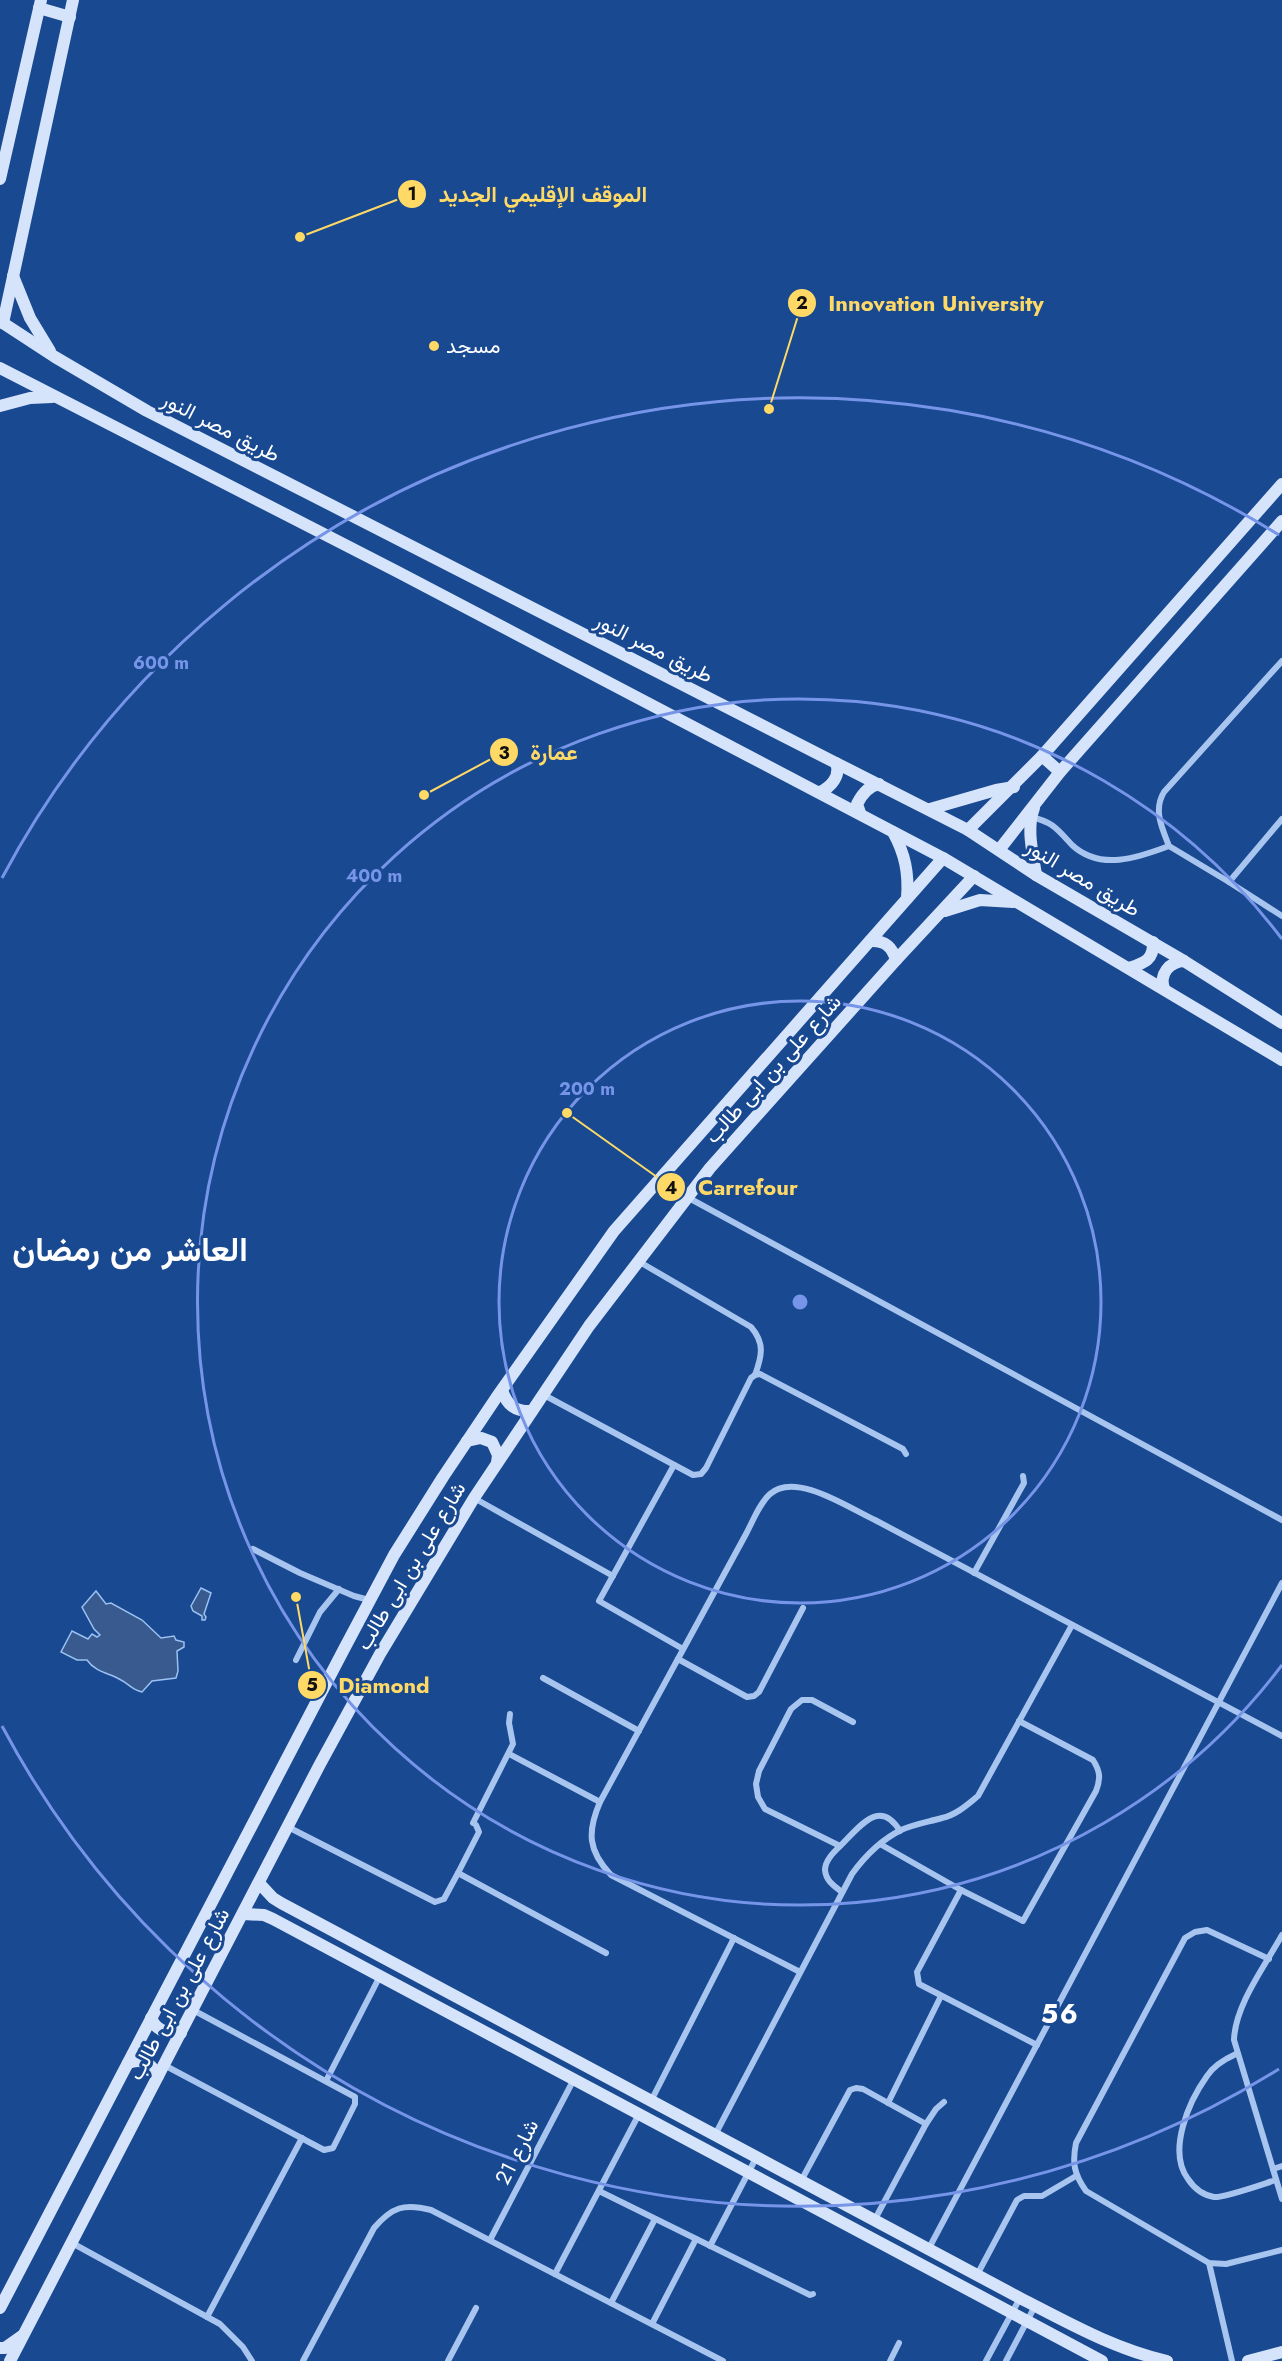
<svg xmlns="http://www.w3.org/2000/svg" width="1282" height="2361" font-family="Jost,Vazirmatn,sans-serif">
	<style>
		.water { fill: #385a8f; stroke: #9bc0f1; stroke-width: 1.5 }
		.lines { fill: none; stroke-linecap: round; stroke-linejoin: round }
		.street { stroke: #a8c5ef; stroke-width: 6 }
		.secondary { stroke: #d6e4fb; stroke-width: 12 }
		.ring { fill: none; stroke: #7795e8; stroke-width: 3 }
		.poi-dot { fill: #ffd966; stroke: #194991; stroke-width: 2 }
		.labels { text-anchor: middle; dominant-baseline: central; stroke-width: 6; stroke-linejoin: round; paint-order: stroke }
		.poi-label { font-size: 21px; fill: #fff; stroke: #194991; text-anchor: start }
		.street-label { font-size: 21px; fill: #fff; stroke: #194991 }
		.district-label { font-size: 27px; font-weight: bold; letter-spacing: 1.5px; fill: #fff; stroke: #194991 }
		.town-label { font-size: 33px; font-weight: bold; fill: #fff; stroke: #194991 }
		.centre { fill: #7795e8; stroke: #194991; stroke-width: 3 }
		.ring-label { font-size: 18px; text-anchor: middle; font-weight: bold; fill: #7795e8; stroke: #194991; stroke-width: 6; stroke-linejoin: round; paint-order: stroke }
		.leader { fill: none; stroke: #ffd966; stroke-width: 2 }
		.callout-dot { fill: #ffd966; stroke: #194991; stroke-width: 2 }
		.mark-label { font-size: 18px; text-anchor: middle; font-weight: bold; fill: #111 }
		.callout-label { font-size: 22px; text-anchor: middle; font-weight: bold; fill: #ffd966; stroke: #194991; stroke-width: 6; stroke-linejoin: round; paint-order: stroke }
	</style>
	<rect width="100%" height="100%" fill="#194991"/>
	<g class="water">
		<path d="M201 1588 211 1593 204 1614 206 1617 205 1620H202V1616L193 1611 191 1606Z"/>
		<path d="M96 1591 106 1604 111 1603 142 1620 161 1638 174 1636 176 1640 184 1642V1647L177 1651 178 1671 176 1678 152 1681 142 1692C132 1690 129 1684 121 1680 109 1673 95 1672 87 1660H77L61 1652 72 1631 88 1639 92 1634 97 1637 100 1635 94 1629 82 1607Z"/>
	</g>
	<g class="lines">
		<g class="street">
			<path d="M1282 661 1164 792C1153 810 1162 828 1169 846L1229 882 1282 916"/>
			<path d="M1031 817C1053 822 1057 829 1072 845 1100 871 1137 858 1169 846"/>
			<path d="M1229 882 1282 819"/>
			<path d="M687 1197 1282 1520"/>
			<path d="M638 1261 751 1327C765 1343 762 1356 755 1375"/>
			<path d="M544 1395 693 1475 701 1474 706 1468 751 1378 755 1375 760 1374 903 1449 906 1454"/>
			<path d="M674 1465 599 1601 683 1649"/>
			<path d="M474 1498 613 1576"/>
			<path d="M253 1549 300 1573 354 1596 369 1600"/>
			<path d="M974 1573 1024 1483 1023 1476"/>
			<path d="M678 1659 747 1697 754 1696 759 1692 803 1608"/>
			<path d="M296 1660 320 1612 339 1589"/>
			<path d="M543 1678 639 1731"/>
			<path d="M509 1754 600 1802"/>
			<path d="M473 1823 513 1744 509 1723 510 1714"/>
			<path d="M476 1825 479 1832 458 1873 606 1953"/>
			<path d="M288 1827 435 1902 444 1899 458 1873"/>
			<path d="M880 1844 961 1890 1023 1921 1096 1791C1101 1778 1100 1771 1093 1760L1019 1721"/>
			<path d="M840 1846 765 1809 758 1797 756 1784 759 1771 791 1709 802 1700H812L853 1722"/>
			<path d="M961 1890 917 1972 919 1984 1037 2045"/>
			<path d="M842 1892C834 1886 826 1881 825 1870 825 1858 838 1849 846 1840 863 1823 881 1800 900 1831"/>
			<path d="M1282 1935C1265 1966 1235 2005 1234 2040L1282 2199"/>
			<path d="M1269 1959 1207 1930 1195 1932 1185 1938 1076 2143C1072 2163 1074 2174 1086 2191L1209 2263 1226 2264 1282 2250"/>
			<path d="M800 1972 611 1875C588 1851 587 1832 600 1802L746 1534C753 1521 759 1504 770 1494 795 1471 849 1508 875 1520L1282 1736"/>
			<path d="M1236 2054C1225 2059 1214 2065 1207 2076 1189 2101 1167 2151 1188 2179 1194 2188 1202 2195 1214 2197 1224 2198 1263 2184 1276 2180"/>
			<path d="M164 2065 324 2150 333 2148 355 2104V2097L193 2010"/>
			<path d="M326 2081 380 1976"/>
			<path d="M651 2101 734 1938"/>
			<path d="M888 2103 941 1996"/>
			<path d="M715 2135 852 1874C865 1856 881 1840 901 1830 915 1824 928 1822 942 1818 956 1815 967 1805 978 1796L1072 1625"/>
			<path d="M1273 2169 1282 2166"/>
			<path d="M801 2181 850 2090 856 2088 863 2089 926 2124"/>
			<path d="M599 2191 810 2295 813 2294"/>
			<path d="M874 2221 926 2124 936 2109 944 2102"/>
			<path d="M490 2240 574 2079"/>
			<path d="M72 2243 220 2324 243 2347 252 2361"/>
			<path d="M710 2246 756 2158"/>
			<path d="M928 2250 1282 1583"/>
			<path d="M1209 2263 1232 2361"/>
			<path d="M555 2274 639 2114"/>
			<path d="M977 2275 1017 2200 1024 2196H1042L1076 2176"/>
			<path d="M611 2303 655 2219"/>
			<path d="M207 2317 302 2138"/>
			<path d="M652 2324 696 2239"/>
			<path d="M303 2361 374 2228C392 2207 404 2203 431 2210L723 2361"/>
			<path d="M448 2361 476 2308"/>
			<path d="M890 2361 899 2343"/>
			<path d="M986 2361 1020 2298"/>
			<path d="M1006 2361 1035 2306"/>
		</g>
		<g class="secondary">
			<path d="M39 8 70 17"/>
			<path d="M0 179 41 0"/>
			<path d="M13 276 30 318 50 351"/>
			<path d="M0 321 55 357 147 411 836 763 968 830 1036 875 1184 961 1282 1023"/>
			<path d="M3 323 73 0"/>
			<path d="M0 368 396 571 943 858 1282 1060"/>
			<path d="M0 406 30 398 52 397"/>
			<path d="M1042 756 1060 772"/>
			<path d="M820 792C831 787 841 776 836 763"/>
			<path d="M1034 808C1026 828 1033 854 1036 875"/>
			<path d="M930 809 996 790 1014 787"/>
			<path d="M860 813 857 804C862 794 868 786 879 784"/>
			<path d="M968 830 1042 756 1282 484"/>
			<path d="M893 832C905 854 909 873 907 898"/>
			<path d="M999 850 1060 772 1282 521"/>
			<path d="M945 911 980 900 1013 902"/>
			<path d="M870 941C884 940 892 946 896 960"/>
			<path d="M1129 968C1144 963 1154 960 1153 942"/>
			<path d="M1164 989C1159 974 1169 962 1184 961"/>
			<path d="M502 1390C507 1405 515 1412 532 1411"/>
			<path d="M467 1441 481 1438 492 1442 498 1455 497 1463"/>
			<path d="M259 1883 273 1898 281 1903 1020 2298C1067 2322 1114 2349 1167 2361"/>
			<path d="M243 1914 264 1915 273 1919 1102 2361"/>
			<path d="M151 2018C156 2031 168 2034 181 2033"/>
			<path d="M128 2063C142 2058 151 2063 158 2076"/>
			<path d="M0 2308 343 1651 394 1555 443 1477 496 1398 614 1231 943 858"/>
			<path d="M0 2348H5L22 2336"/>
			<path d="M10 2361 319 1766 380 1654 474 1498 589 1326 710 1168 896 960 974 876"/>
			<path d="M1248 2361 1282 2352"/>
		</g>
	</g>
	<g class="ring">
		<circle cx="800" cy="1302" r="301"/>
		<path d="M1282 1665A603 603 0 1 1 1282 939"/>
		<path d="M1279 2069A904 904 0 0 1 2 1726M2 878A904 904 0 0 1 1279 535"/>
	</g>
	<circle class="poi-dot" cx="434" cy="346" r="6"/>
	<g class="labels">
		<g class="poi-label">
			<text x="446" y="346">مسجد</text>
		</g>
		<g class="street-label">
			<text transform="translate(221 427) rotate(27)">طريق مصر النور</text>
			<text transform="translate(654 648) rotate(27)">طريق مصر النور</text>
			<text transform="translate(1083 878) rotate(31)">طريق مصر النور</text>
			<text transform="translate(773 1069) rotate(-48)">شارع على بن ابى طالب</text>
			<text transform="translate(411 1566) rotate(-59)">شارع على بن ابى طالب</text>
			<text transform="translate(179 1994) rotate(-62)">شارع على بن ابى طالب</text>
			<text transform="translate(517 2152) rotate(-63)">شارع 21</text>
		</g>
		<g class="district-label">
			<text x="1060" y="2013">56</text>
		</g>
		<g class="town-label">
			<text x="130" y="1249">العاشر من رمضان</text>
		</g>
	</g>
	<circle cx="800" cy="1302" r="9" class="centre"/>
	<g class="ring-label">
		<text x="161" y="669">600 m</text>
		<text x="374" y="882">400 m</text>
		<text x="587" y="1095">200 m</text>
	</g>
	<path class="leader" d="M300 237L412 194M769 409L802 303M424 795L504 752M567 1113L671 1187M296 1597L312 1685"/>
	<g class="callout-dot">
		<circle cx="300" cy="237" r="6"/>
		<circle cx="769" cy="409" r="6"/>
		<circle cx="424" cy="795" r="6"/>
		<circle cx="567" cy="1113" r="6"/>
		<circle cx="296" cy="1597" r="6"/>
		<circle cx="412" cy="194" r="15"/>
		<circle cx="802" cy="303" r="15"/>
		<circle cx="504" cy="752" r="15"/>
		<circle cx="671" cy="1187" r="15"/>
		<circle cx="312" cy="1685" r="15"/>
	</g>
	<g class="mark-label">
		<text x="412" y="200">1</text>
		<text x="802" y="309">2</text>
		<text x="504" y="759">3</text>
		<text x="671" y="1194">4</text>
		<text x="312" y="1691">5</text>
	</g>
	<g class="callout-label">
		<text x="543" y="202">الموقف الإقليمي الجديد</text>
		<text x="936" y="311">Innovation University</text>
		<text x="554" y="760">عمارة</text>
		<text x="748" y="1195">Carrefour</text>
		<text x="384" y="1693">Diamond</text>
	</g>
</svg>
